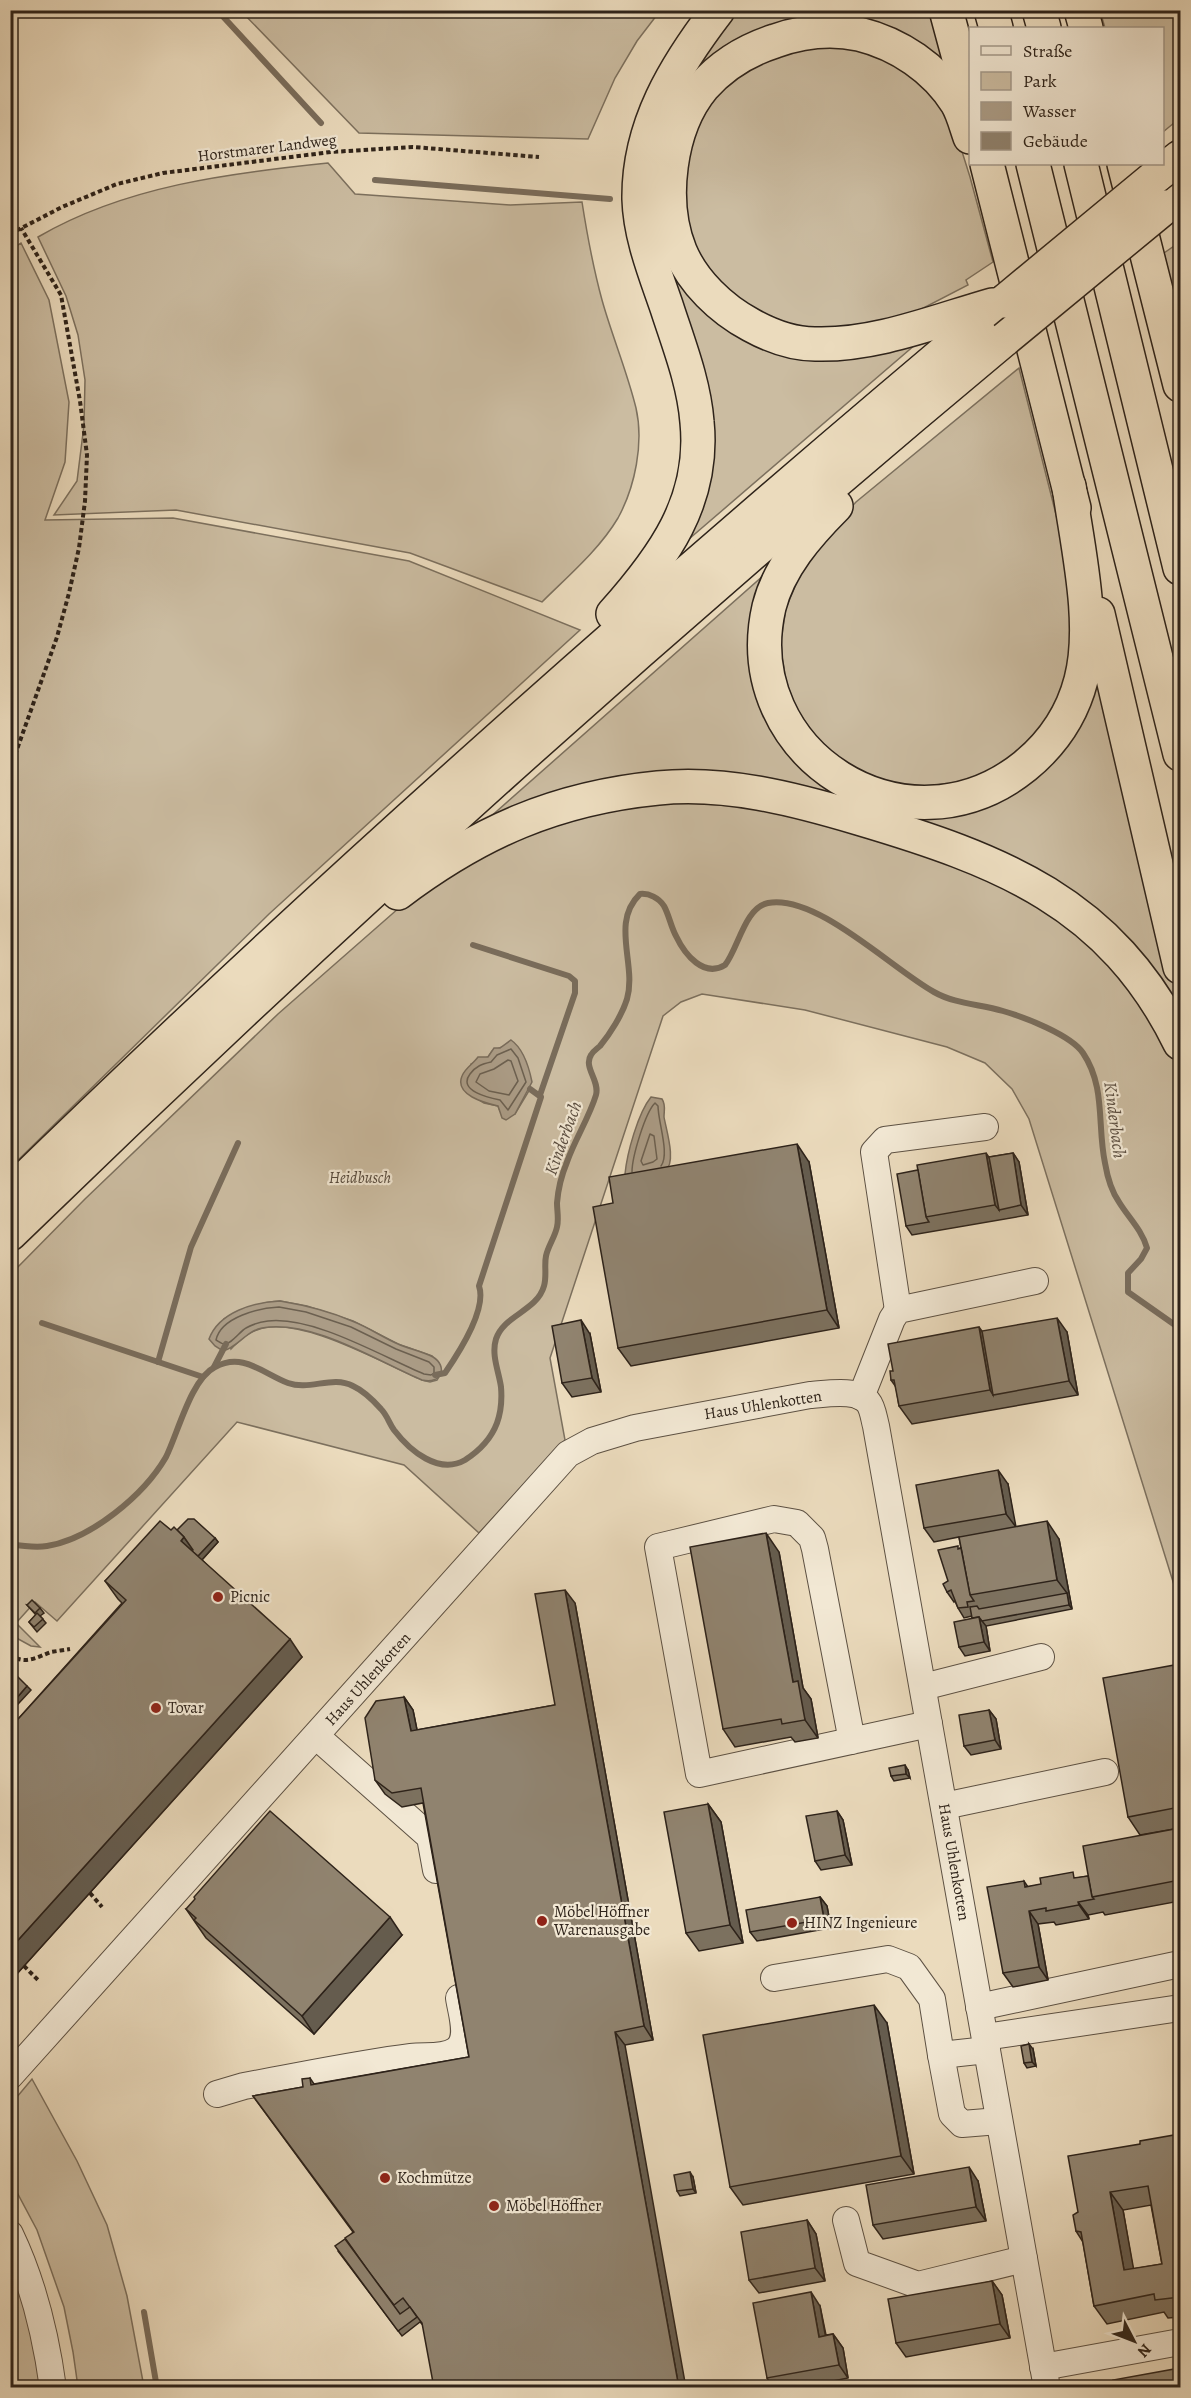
<svg xmlns="http://www.w3.org/2000/svg" width="1191" height="2398" font-family="Alegreya,serif">
	<style>
		.green { fill: #cbbca1; stroke: #7c705e; stroke-width: 1.5; fill-rule: evenodd }
		.water { fill: #ab9c86; stroke: #796c5b; stroke-width: 1.5 }
		.lines { fill: none; stroke-linecap: round; stroke-linejoin: round }
		.shore { stroke: #6c6050; stroke-width: 1.5 }
		.stream { stroke: #796c5b; stroke-width: 6 }
		.minor-casing { stroke: #5d5143; stroke-width: 28 }
		.highway-casing { stroke: #2e231a; stroke-width: 36 }
		.path { stroke: #2e231a; stroke-width: 4; stroke-dasharray: 4.5 3; stroke-linecap: butt }
		.minor { stroke: #f2e8d4; stroke-width: 26 }
		.highway { stroke: #ebdbbd; stroke-width: 33 }
		.highway-bridge-casing { stroke: #2e231a; stroke-width: 36; stroke-linecap: butt }
		.highway-bridge { stroke: #ebdbbd; stroke-width: 33 }
		.wall { fill: #7c715f; stroke: #2e231a; stroke-width: 1.5; fill-rule: evenodd }
		.shaded-wall { fill: #655c4e; stroke: #2e231a; stroke-width: 1.5 }
		.building { fill: #90836f; stroke: #2e231a; stroke-width: 1.5; fill-rule: evenodd }
		.poi-dot { fill: #8f2418; stroke: #f2e8d4; stroke-width: 2 }
		.labels { text-anchor: middle; dominant-baseline: central; stroke-width: 4.5; stroke-linejoin: round; paint-order: stroke }
		.street-label { font-size: 16px; fill: #2e231a; stroke: #f2e8d4 }
		.park-label { font-size: 16px; font-style: italic; fill: #55493c; stroke: #f2e8d4 }
		.poi-label { font-size: 16px; fill: #2e231a; stroke: #f2e8d4; text-anchor: start }
		.water-label { font-size: 18px; font-style: italic; fill: #5a4d40; stroke: #f2e8d4 }
	</style>
	<rect width="100%" height="100%" fill="#ebdbbd"/>
	<filter id="stains"><feTurbulence type="fractalNoise" baseFrequency=".00333" numOctaves="4"/><feColorMatrix values="0 0 0 0 .2 0 0 0 0 .09 0 0 0 0 .02 0 0 0 .5 -.17"/></filter>
	<radialGradient id="worn" r=".72"><stop offset=".6" stop-color="#630" stop-opacity="0"/><stop offset="1" stop-color="#630" stop-opacity=".3"/></radialGradient>
	<g class="green">
		<path d="M241 11H660L637 41 615 78 588 139 359 133Z"/>
		<path d="M729 11H932L950 76 927 55 761 34 659 169 714 314 916 344 689 539 694 526 664 278 653 146Z"/>
		<path d="M1100 11H1180V118L1163 132 1162 28H1105Z"/>
		<path d="M810 44 866 49 921 81 954 126 970 177 993 262 966 280 968 285 908 316 870 328H789L730 296 694 248 682 195 693 131 718 92 747 67Z"/>
		<path d="M328 163 355 194 510 205 582 202C587 234 593 267 602 300 612 336 627 371 636 408 644 443 635 487 618 518 599 550 568 576 542 602L410 553 176 510 54 515 77 481 84 425 85 380 78 335 66 296 38 237C125 186 230 173 328 163Z"/>
		<path d="M1180 242V321L1164 253Z"/>
		<path d="M21 243 49 300 69 402 65 462 45 520 173 518 409 561 580 630 269 914 11 1167 10 250Z"/>
		<path d="M1019 368 1067 558 1074 633 1065 682 1048 719 1024 750 973 780 912 788 861 774 821 745 796 708 786 681 782 656 781 641 786 608 804 565 833 526 856 502Z"/>
		<path d="M765 574 761 608 812 768 980 802 1100 666 1180 1011 1100 928 777 788 488 819Z"/>
		<path d="M692 803 758 808 792 816 874 839 985 876 1061 919 1112 965 1166 1041 1180 1071V1604L1029 1119 1012 1089 985 1063 947 1047 805 1010 702 994 681 1002 663 1016 550 1358 565 1440 479 1533 404 1465 237 1422 57 1621 35 1602 16 1623 40 1647 31 1646 11 1635V1274L85 1199 278 1014 416 893 460 864 548 823 635 804ZM504 1046 523 1056 530 1089 515 1114 500 1111 498 1106 484 1103 466 1092 471 1064 488 1057 492 1051ZM280 1301 307 1306 353 1321 398 1344 432 1356 440 1366V1375L437 1380 430 1382 422 1380C382 1363 298 1314 257 1330 246 1333 239 1341 231 1349L224 1319C242 1309 259 1302 280 1301Z"/>
		<path d="M32 2079 77 2161 107 2225 127 2296 144 2387H78L73 2352 64 2307 37 2230 11 2181V2104Z"/>
		<path d="M10 2262 23 2297 43 2387H17L10 2357Z"/>
	</g>
	<g class="water">
		<path d="M511 1040C524 1049 529 1067 532 1082L515 1114 506 1120 502 1118 498 1106C485 1103 454 1095 462 1076 465 1068 473 1064 478 1057H488L494 1048H500Z"/>
		<path d="M651 1097 662 1099C666 1105 664 1110 664 1117 666 1129 677 1163 665 1171 656 1176 638 1176 628 1177L625 1174C627 1153 638 1113 651 1097Z"/>
		<path d="M280 1301C304 1305 329 1311 352 1321 368 1327 382 1337 398 1344 409 1349 422 1351 433 1357 448 1366 442 1385 422 1380 377 1361 312 1319 262 1328 246 1331 238 1347 223 1351L215 1346 209 1339C219 1312 254 1302 280 1301Z"/>
	</g>
	<g class="lines">
		<g class="shore">
			<path d="M511 1049 518 1058 526 1082 508 1110 500 1100C490 1098 457 1091 470 1074 476 1066 482 1064 491 1062L497 1055Z"/>
			<path d="M508 1060 511 1061 518 1081 509 1095 489 1091 476 1082 480 1074 494 1069Z"/>
			<path d="M650 1134 654 1136 657 1159 653 1162 643 1165 641 1161Z"/>
			<path d="M632 1172C632 1157 645 1113 655 1103L658 1106C658 1122 670 1154 661 1166"/>
			<path d="M279 1307 306 1312 351 1327 396 1349 429 1362 434 1367V1373L431 1375 424 1374C381 1356 314 1316 268 1321 260 1322 253 1324 246 1328 240 1331 231 1345 224 1344 222 1344 218 1341 216 1340 221 1317 259 1308 279 1307Z"/>
		</g>
		<g class="stream">
			<path d="M217 10 321 123"/>
			<path d="M375 180 610 199"/>
			<path d="M473 945 569 976 575 981V993L540 1095"/>
			<path d="M42 1323 203 1377"/>
			<path d="M158 1362 191 1247 238 1143"/>
			<path d="M214 1367 226 1344"/>
			<path d="M435 1375 445 1373C458 1354 487 1309 479 1286L541 1097 530 1089"/>
			<path d="M1180 1482V1501"/>
			<path d="M10 1544C22 1546 35 1548 47 1546 91 1539 144 1495 166 1457 178 1433 191 1379 215 1367 243 1352 262 1373 288 1383 310 1391 332 1375 353 1386 364 1391 373 1400 381 1409 387 1415 389 1423 394 1430 410 1451 439 1475 465 1460 479 1451 491 1439 497 1423 501 1412 502 1399 501 1387 499 1372 491 1355 496 1339 504 1315 537 1311 544 1286 547 1276 544 1265 546 1256 548 1246 555 1237 557 1227 559 1219 557 1211 557 1203 558 1190 562 1174 567 1162 575 1139 589 1118 596 1095 600 1081 583 1067 591 1055 593 1051 597 1049 600 1046 610 1034 622 1015 627 999 637 964 610 923 640 894 649 893 659 898 664 906 669 915 671 927 676 936 685 955 704 978 725 965 738 949 745 907 768 903 817 894 892 969 934 992 955 1004 980 1004 1003 1011 1024 1017 1071 1035 1083 1053 1106 1087 1097 1126 1105 1163 1107 1175 1112 1192 1119 1202 1128 1217 1142 1230 1147 1248L1141 1259 1128 1273V1292L1175 1325 1180 1333"/>
			<path d="M144 2312 157 2388"/>
		</g>
		<g class="minor-casing">
			<g id="minor">
				<path d="M898 1310 874 1152 885 1140 985 1127"/>
				<path d="M861 1397 892 1319 898 1310 1035 1281"/>
				<path d="M923 1687 1041 1657"/>
				<path d="M316 1736 430 1837 436 1870"/>
				<path d="M852 1741 815 1549 812 1538 797 1523 774 1519 658 1547 699 1774 929 1724"/>
				<path d="M944 1806 1105 1772"/>
				<path d="M774 1978 888 1959 909 1967 932 1999 941 2055"/>
				<path d="M979 2007 1180 1964"/>
				<path d="M985 2037 1180 2008"/>
				<path d="M987 2050 941 2055 952 2114 962 2124 999 2121"/>
				<path d="M10 2076 568 1454 592 1441 635 1428 810 1395C826 1394 857 1388 868 1402 873 1408 874 1419 876 1426L1047 2388"/>
				<path d="M217 2094 244 2086C300 2076 356 2064 411 2057 425 2055 444 2059 456 2050 471 2039 461 2013 459 1998"/>
				<path d="M846 2220 857 2263 918 2285 1024 2259"/>
				<path d="M10 2234C33 2282 46 2336 53 2388"/>
				<path d="M1043 2367 1180 2342"/>
			</g>
		</g>
		<g class="highway-casing">
			<g id="highway">
				<path d="M946 10 970 99"/>
				<path d="M991 10 996 28"/>
				<path d="M1039 10 1044 28"/>
				<path d="M1081 10 1086 28"/>
				<path d="M970 137C966 126 963 113 957 103 935 68 899 44 859 34 830 28 803 31 775 41 747 50 723 64 703 87 669 128 660 201 680 251 693 282 721 309 751 325 771 336 792 344 815 344 875 346 936 321 992 305"/>
				<path d="M987 164 1074 508"/>
				<path d="M1033 164 1180 754"/>
				<path d="M1081 164 1180 568"/>
				<path d="M1124 164 1180 385"/>
				<path d="M1156 176 1180 157"/>
				<path d="M836 506C808 534 779 567 769 607 735 754 906 862 1025 766 1053 743 1072 715 1081 680 1096 623 1077 545 1069 486"/>
				<path d="M613 614C663 558 705 501 697 422 694 383 679 345 667 308 655 273 640 236 639 199 638 126 675 66 718 10"/>
				<path d="M1098 614 1180 967"/>
				<path d="M398 893C479 832 556 798 658 788 725 781 794 799 858 818 1000 860 1111 902 1180 1043"/>
				<path d="M10 1193C329 882 664 587 1005 301"/>
				<path d="M10 1234C330 923 662 625 1005 339"/>
			</g>
		</g>
		<g class="path">
			<path d="M10 234 62 207 117 184 163 173 331 152 413 147 539 157"/>
			<path d="M10 769 57 637 69 593 79 548 85 501 87 455 80 401 61 295 21 228"/>
			<path d="M10 1654C24 1666 37 1657 51 1652 57 1651 64 1650 70 1649"/>
			<path d="M90 1893 102 1907"/>
			<path d="M24 1966 38 1980"/>
			<path d="M10 2203 16 2215"/>
			<path d="M10 2378 12 2388"/>
		</g>
		<use href="#minor" class="minor"/>
		<use href="#highway" class="highway"/>
		<g class="highway-bridge-casing">
			<g id="highway-bridge">
				<path d="M1005 301 1156 176"/>
				<path d="M1005 339 1165 207"/>
			</g>
		</g>
		<use href="#highway-bridge" class="highway-bridge"/>
	</g>
	<g class="wall">
		<path d="M1013 1153 1019 1162 1028 1215 912 1235 906 1226 989 1157Z"/>
		<path d="M809 1162 839 1328 631 1366 618 1348Z"/>
		<path d="M982 1332H1067L1078 1395 912 1424 899 1406 896 1387 891 1380 893 1371Z"/>
		<path d="M590 1334 601 1392 572 1397 562 1383Z"/>
		<path d="M1008 1484 1015 1527 1059 1539 1072 1609 986 1626 990 1651 965 1656 959 1647 972 1618V1616L964 1618 958 1608 955 1601 954 1602 947 1592 948 1581 960 1548H961L959 1537 934 1542 924 1528Z"/>
		<path d="M171 1530 215 1538 218 1542 202 1560 302 1657 15 1976 10 1973V1728L122 1603 118 1599 105 1581Z"/>
		<path d="M779 1552 803 1688 811 1699 818 1738 795 1742 791 1737 735 1747 723 1729Z"/>
		<path d="M575 1603 653 2040 625 2045 422 2324 420 2322 402 2336 338 2251 353 2232 253 2096 303 2087 310 2078 314 2084 469 2057 423 1803 402 1807 385 1794 375 1780 404 1697 413 1710 417 1730 555 1705Z"/>
		<path d="M27 1605 40 1608 44 1613 40 1616 46 1623 37 1632 29 1622 36 1615Z"/>
		<path d="M1180 1664V1828L1140 1835 1128 1817Z"/>
		<path d="M989 1710 996 1719 1001 1749 971 1755 964 1746Z"/>
		<path d="M908 1770 910 1778 894 1781 891 1776Z"/>
		<path d="M708 1804 721 1822 743 1943 699 1951 686 1933Z"/>
		<path d="M837 1811 843 1820 852 1865 821 1870 815 1861Z"/>
		<path d="M1180 1828V1901L1105 1915 1103 1912 1088 1915 1089 1919 1056 1925 1054 1922 1038 1924 1048 1980 1013 1987 1003 1973 1024 1881 1028 1887 1088 1876Z"/>
		<path d="M820 1897 827 1906 831 1928 757 1941 750 1932Z"/>
		<path d="M186 1909 402 1935 314 2034 206 1938Z"/>
		<path d="M887 2023 914 2174 743 2205 730 2187Z"/>
		<path d="M1033 2049 1036 2066 1027 2068 1024 2063Z"/>
		<path d="M1180 2134V2317L1168 2318 1164 2312 1107 2324 1094 2306 1083 2242 1076 2231 1140 2144ZM1151 2205 1162 2264 1133 2269 1123 2210Z"/>
		<path d="M693 2177 696 2193 680 2196 677 2191Z"/>
		<path d="M978 2181 986 2221 883 2239 873 2225Z"/>
		<path d="M807 2220 816 2234 825 2281 759 2293 749 2280Z"/>
		<path d="M992 2281 1002 2295 1010 2338 906 2357 896 2343Z"/>
		<path d="M820 2306 826 2335 833 2334 843 2348 848 2378 799 2388H773L767 2378Z"/>
	</g>
	<g class="shaded-wall">
		<path d="M797 1144 809 1162 839 1328 827 1310Z"/>
		<path d="M986 1153 995 1166 999 1210 995 1205Z"/>
		<path d="M1013 1153 1019 1162 1028 1215 1021 1205Z"/>
		<path d="M1057 1318 1067 1332 1078 1395 1069 1381Z"/>
		<path d="M581 1320 590 1334 601 1392 592 1378Z"/>
		<path d="M979 1327 992 1345 993 1395 990 1390Z"/>
		<path d="M998 1470 1008 1484 1016 1527 1006 1514Z"/>
		<path d="M1047 1521 1059 1539 1072 1609 1069 1605 1067 1593 1057 1580Z"/>
		<path d="M766 1533 779 1552 803 1688 811 1699 818 1738 805 1720 793 1682Z"/>
		<path d="M184 1537 197 1555 181 1541Z"/>
		<path d="M215 1538 218 1542 199 1563 195 1559Z"/>
		<path d="M565 1590 575 1603 653 2040 644 2026Z"/>
		<path d="M979 1617 986 1626 990 1651 984 1642Z"/>
		<path d="M290 1639 302 1657 15 1976 10 1971V1949Z"/>
		<path d="M27 1686 31 1690 18 1704 15 1700Z"/>
		<path d="M404 1697 413 1710 420 1745 411 1731Z"/>
		<path d="M989 1710 996 1719 1001 1749 995 1740Z"/>
		<path d="M905 1765 908 1770 910 1778 906 1774Z"/>
		<path d="M708 1804 721 1822 743 1943 730 1925Z"/>
		<path d="M837 1811 843 1820 852 1865 845 1855Z"/>
		<path d="M820 1897 827 1906 831 1928 824 1919Z"/>
		<path d="M1078 1902 1088 1915 1089 1919 1079 1905Z"/>
		<path d="M1029 1911 1038 1924 1048 1980 1039 1967Z"/>
		<path d="M390 1917 402 1935 314 2034 302 2016Z"/>
		<path d="M874 2005 887 2023 914 2174 901 2156Z"/>
		<path d="M615 2032 625 2045 686 2388H679Z"/>
		<path d="M1029 2044 1033 2049 1036 2066 1032 2062Z"/>
		<path d="M969 2167 978 2181 986 2221 976 2207Z"/>
		<path d="M690 2172 693 2177 696 2193 693 2189Z"/>
		<path d="M1110 2192 1123 2210 1137 2288 1124 2270Z"/>
		<path d="M807 2220 816 2234 825 2281 815 2268Z"/>
		<path d="M992 2281 1002 2295 1010 2338 1000 2324Z"/>
		<path d="M811 2292 820 2306 828 2350 819 2337Z"/>
		<path d="M833 2334 843 2348 848 2378 839 2365Z"/>
	</g>
	<g class="building">
		<path d="M797 1144 827 1310 618 1348 593 1207 613 1203 609 1177Z"/>
		<path d="M986 1153 995 1205 926 1217 917 1165Z"/>
		<path d="M1013 1153 1021 1205 999 1210 989 1157Z"/>
		<path d="M918 1170 926 1217 929 1222 906 1226 897 1174Z"/>
		<path d="M1057 1318 1069 1381 993 1395 982 1331Z"/>
		<path d="M581 1320 592 1378 562 1383 552 1326Z"/>
		<path d="M979 1327 990 1390 899 1406 894 1380H891L890 1371H893L888 1344Z"/>
		<path d="M998 1470 1006 1514 924 1528 916 1485Z"/>
		<path d="M188 1519H194L215 1538 198 1556 192 1551 193 1550 184 1537 177 1530Z"/>
		<path d="M160 1521 171 1530 174 1527 184 1537 181 1541 290 1639 10 1949V1728L126 1600 105 1581Z"/>
		<path d="M1047 1521 1057 1580 970 1595 959 1537Z"/>
		<path d="M766 1533 793 1682 798 1681 805 1720 782 1724 781 1719 723 1729 690 1547Z"/>
		<path d="M958 1546V1549L961 1548 970 1595 974 1601 967 1602 968 1607 958 1608 951 1590 947 1592 943 1584 948 1581 938 1550Z"/>
		<path d="M565 1590 644 2026 615 2032 679 2388H434L422 2323 403 2298 394 2305 369 2272 345 2238 354 2232 253 2096 303 2087 302 2079 310 2078 311 2085 469 2057 421 1788 392 1793 375 1780 365 1718 376 1701 404 1697 411 1731 555 1705 535 1594Z"/>
		<path d="M1067 1593 1069 1605 982 1621 979 1617 972 1618 970 1607 977 1606 979 1609Z"/>
		<path d="M32 1600 40 1608 35 1613 27 1605Z"/>
		<path d="M37 1613 43 1619 34 1627 29 1622Z"/>
		<path d="M979 1617 984 1642 959 1647 954 1622Z"/>
		<path d="M1180 1664V1807L1128 1817 1103 1678Z"/>
		<path d="M17 1676 27 1686 15 1700 10 1696V1684Z"/>
		<path d="M989 1710 995 1740 964 1746 959 1715Z"/>
		<path d="M905 1765 906 1774 891 1776 889 1768Z"/>
		<path d="M708 1804 730 1925 686 1933 664 1812Z"/>
		<path d="M270 1811 390 1917 302 2016 194 1920 196 1918 186 1909 195 1899 194 1897Z"/>
		<path d="M837 1811 845 1855 815 1861 806 1816Z"/>
		<path d="M1180 1828V1880L1092 1897 1083 1846Z"/>
		<path d="M1073 1872 1074 1878 1088 1876 1092 1897 1094 1899 1078 1902 1079 1905 1046 1911V1908L1029 1911 1039 1967 1003 1973 987 1887 1024 1881 1025 1887 1041 1884 1040 1878Z"/>
		<path d="M820 1897 824 1919 750 1932 746 1910Z"/>
		<path d="M874 2005 901 2156 730 2187 703 2035Z"/>
		<path d="M1029 2044 1032 2062 1024 2063 1021 2046Z"/>
		<path d="M1180 2134V2297L1155 2300 1154 2294 1094 2306 1081 2232 1076 2231 1073 2215 1078 2212 1068 2156 1140 2144V2141ZM1148 2186 1162 2264 1124 2270 1110 2192Z"/>
		<path d="M969 2167 976 2207 873 2225 866 2185Z"/>
		<path d="M690 2172 693 2189 677 2191 674 2175Z"/>
		<path d="M807 2220 815 2268 749 2280 741 2232Z"/>
		<path d="M345 2239 400 2314 410 2307 417 2317 398 2331 335 2246Z"/>
		<path d="M992 2281 1000 2324 896 2343 888 2299Z"/>
		<path d="M811 2292 819 2337 833 2334 839 2365 767 2378 753 2303Z"/>
		<path d="M1180 2368V2388H1115L1113 2380Z"/>
	</g>
	<g class="poi-dot">
		<circle cx="218" cy="1597" r="6"/>
		<circle cx="156" cy="1708" r="6"/>
		<circle cx="542" cy="1921" r="6"/>
		<circle cx="792" cy="1923" r="6"/>
		<circle cx="385" cy="2178" r="6"/>
		<circle cx="494" cy="2206" r="6"/>
	</g>
	<g class="labels">
		<g class="street-label">
			<text transform="translate(267 148) rotate(-7)">Horstmarer Landweg</text>
			<text transform="translate(763 1405) rotate(-9)">Haus Uhlenkotten</text>
			<text transform="translate(368 1679) rotate(-48)">Haus Uhlenkotten</text>
			<text transform="translate(954 1862) rotate(80)">Haus Uhlenkotten</text>
		</g>
		<g class="park-label">
			<text x="360" y="1178">Heidbusch</text>
		</g>
		<g class="poi-label">
			<text x="230" y="1597">Picnic</text>
			<text x="168" y="1708">Tovar</text>
			<text x="554" y="1912">Möbel Höffner<tspan x="554" dy="18">Warenausgabe</tspan></text>
			<text x="804" y="1923">HINZ Ingenieure</text>
			<text x="397" y="2178">Kochmütze</text>
			<text x="506" y="2206">Möbel Höffner</text>
		</g>
		<g class="water-label">
			<text transform="translate(1115 1120) rotate(83)">Kinderbach</text>
			<text transform="translate(563 1138) rotate(-70)">Kinderbach</text>
		</g>
	</g>
	<rect width="1191" height="2398" fill="none" stroke="#ebdbbd" stroke-width="36"/>
	<rect x="12" y="12" width="1167" height="2374" fill="none" stroke="#2e231a" stroke-width="3"/>
	<rect x="18" y="18" width="1155" height="2362" fill="none" stroke="#2e231a" stroke-width="1.5"/>
	<rect x="969" y="27" width="195" height="138" fill="#f2e8d4" stroke="#a4998a" stroke-width="1.5"/>
	<rect x="981" y="46" width="30" height="9" fill="#f2e8d4" stroke="#a4998a" stroke-width="1.5"/>
	<text x="1023" y="57" font-size="18" fill="#2e231a">Straße</text>
	<rect x="981" y="72" width="30" height="18" fill="#cbbca1" stroke="#a4998a" stroke-width="1.5"/>
	<text x="1023" y="87" font-size="18" fill="#2e231a">Park</text>
	<rect x="981" y="102" width="30" height="18" fill="#ab9c86" stroke="#a4998a" stroke-width="1.5"/>
	<text x="1023" y="117" font-size="18" fill="#2e231a">Wasser</text>
	<rect x="981" y="132" width="30" height="18" fill="#90836f" stroke="#a4998a" stroke-width="1.5"/>
	<text x="1023" y="147" font-size="18" fill="#2e231a">Gebäude</text>
	<g transform="translate(1134 2341) rotate(132)" stroke="#f2e8d4" stroke-width="4.5" paint-order="stroke">
	<path d="M0-4.5L10 22L0 15L-10 22Z" fill="#2e231a"/>
	<text y="-9" font-size="16" font-weight="bold" text-anchor="middle" fill="#2e231a">N</text>
	</g>
	<rect width="100%" height="100%" filter="url(#stains)"/>
	<rect width="100%" height="100%" fill="url(#worn)"/>
</svg>
